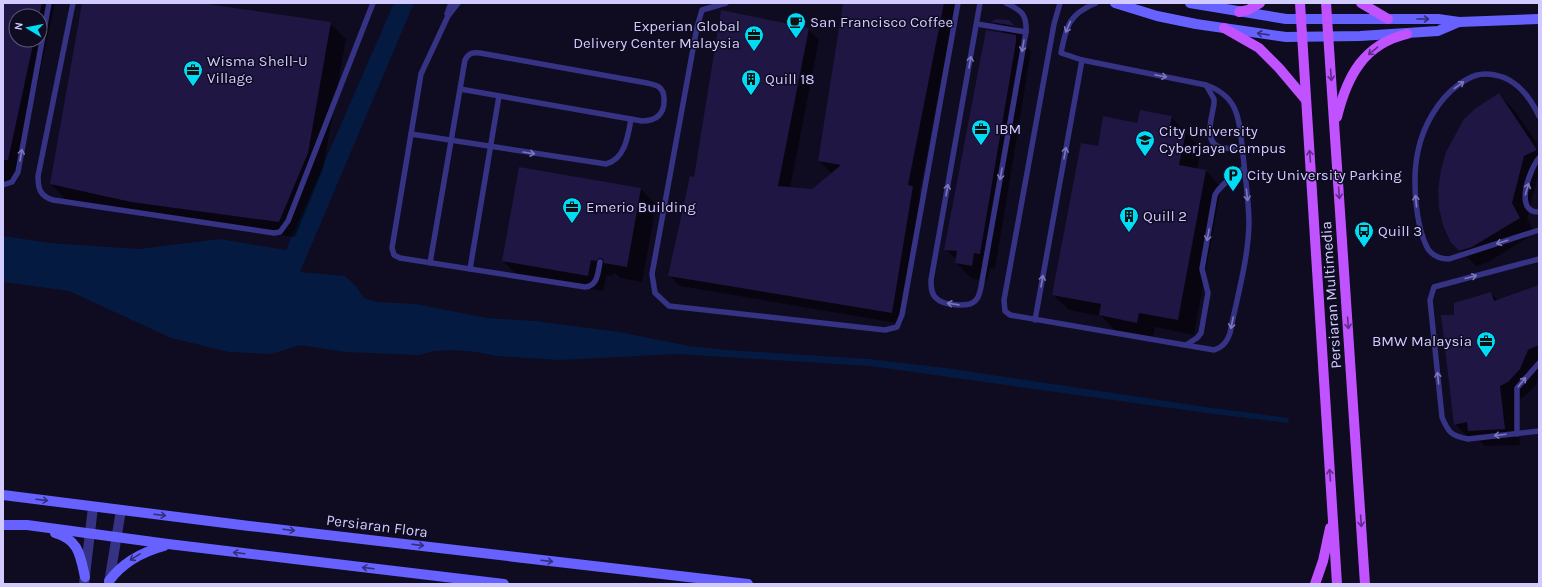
<svg xmlns="http://www.w3.org/2000/svg" width="1542" height="587" font-family="Karla,sans-serif">
	<style>
		.water { fill: #051a40 }
		.shadow { fill: #0007; fill-rule: evenodd }
		.building { fill: #1f1643 }
		.lines { fill: none; stroke-linecap: round; stroke-linejoin: round }
		.lane { stroke: #363284; stroke-width: 5.5 }
		.street { stroke: #363284; stroke-width: 10 }
		.secondary { stroke: #6762ff; stroke-width: 10 }
		.primary { stroke: #c052ff; stroke-width: 10 }
		.oneway { stroke: #322e7a }
		.oneway2 { stroke: #7c77bb }
		.oneway3 { stroke: #5f2b85 }
		.labels { text-anchor: middle; dominant-baseline: central; stroke-width: 3; stroke-linejoin: round; paint-order: stroke }
		.poi-label { font-size: 15px; fill: #d1cbff; stroke: #0f0b21; text-anchor: start }
		.street-label { font-size: 15px; fill: #d1cbff; stroke: #0f0b21 }
	</style>
	<rect width="100%" height="100%" fill="#0f0b21"/>
	<path class="water" d="M394 3H414L300 272 345 276 356 286 364 298 376 302 416 304 487 318 535 321 619 332 689 346 727 350 869 359 946 368 1206 407 1288 418 1289 423 1206 413 870 366 678 354 559 360 497 356 476 352 453 350 435 351 419 355 346 352 300 345 272 354 229 352 171 338 69 291 3 282V236L50 243 139 249 220 239 286 250Z"/>
	<g class="shadow">
		<path d="M3 3H55L16 183 3 181ZM16 16H40V40H16Z"/>
		<path d="M83 3H193L330 23 346 39 323 169 295 237 147 217 66 200 51 184Z"/>
		<path d="M844 3H957L919 194 923 198 903 324 680 286 669 275 808 29 819 40 790 188 813 191 834 173 830 172 819 161Z"/>
		<path d="M1008 21 1028 41 1019 39 1031 51 995 269 990 268 987 281 972 279 956 263 957 260 945 249 1005 34 993 22Z"/>
		<path d="M1499 94 1514 110 1539 146V172L1527 219 1535 233 1488 262 1476 266 1460 250Z"/>
		<path d="M1171 117 1201 149 1197 169 1206 171 1221 187 1194 335 1155 327 1153 338 1116 331 1101 316 1069 310 1053 295 1098 147 1138 124Z"/>
		<path d="M520 168 641 189 656 205 642 282 621 278 615 273 612 276 607 275 603 291 518 276 503 261Z"/>
		<path d="M1539 286V376L1536 385 1524 397 1515 402 1520 445 1485 446 1477 438 1471 440 1455 424V316L1491 293 1498 301Z"/>
	</g>
	<g class="building">
		<path d="M3 3H42L39 16H16V40H34L8 160H3Z"/>
		<path d="M82 3H200L331 22 308 153 279 222 131 202 50 184Z"/>
		<path d="M843 3H944L908 185 913 186 892 313 668 276 690 176 694 177 721 10 809 28 778 186 812 189 841 165 818 161Z"/>
		<path d="M995 19 1009 20 1015 26 991 22Z"/>
		<path d="M986 30 1016 35V42L980 254 974 253 972 266 955 263 957 251 944 250Z"/>
		<path d="M1499 93 1537 150 1524 156 1512 203 1520 218 1472 247 1459 251 1450 241 1443 225 1439 208 1438 190 1441 170 1446 152 1464 119 1476 108Z"/>
		<path d="M1140 110 1172 116 1169 129 1186 132 1179 165 1206 170 1178 320 1139 313 1137 323 1099 315 1101 304 1052 295 1081 143 1098 146 1103 116 1137 123Z"/>
		<path d="M519 167 641 188 627 267 604 263 603 259 599 258 596 261 591 260 588 276 502 261Z"/>
		<path d="M1539 285V345L1528 350 1520 369 1508 382 1500 386 1505 429 1468 431 1467 422 1454 425 1441 315H1454V303L1491 292 1494 301Z"/>
	</g>
	<g class="lines">
		<g class="lane">
			<path d="M73 3 38 176C38 189 40 196 53 200L274 233 280 232 288 221 373 3"/>
			<path d="M458 3 448 16 421 74 392 248 394 255 400 258 585 287C598 286 598 272 600 262"/>
			<path d="M726 3 702 10 697 27 652 274 655 293 669 306 885 330 897 327 902 315 958 3"/>
			<path d="M980 3 931 280C931 286 931 294 936 298 942 305 968 308 975 301 979 298 980 292 981 287L1026 32C1027 14 1021 10 1006 3"/>
			<path d="M1060 3 1054 24 1004 300 1005 311 1010 315 1214 350C1223 347 1227 342 1230 333 1237 297 1248 261 1249 224 1249 201 1245 178 1243 154 1239 123 1241 97 1206 85L1082 60 1061 53C1066 26 1069 14 1096 3"/>
			<path d="M447 14 451 3"/>
			<path d="M977 24 1026 32"/>
			<path d="M1206 85 1214 99V104C1212 117 1202 145 1223 148 1229 149 1236 148 1242 148"/>
			<path d="M1539 116C1530 97 1517 79 1495 75 1479 72 1471 76 1458 85 1438 100 1423 126 1418 151 1412 178 1415 225 1428 249 1433 256 1441 259 1449 259L1539 230"/>
			<path d="M411 134 606 164C625 159 628 136 631 119"/>
			<path d="M1539 158C1530 168 1513 213 1539 212"/>
			<path d="M3 185 12 182 18 172 49 3"/>
			<path d="M1539 259 1434 287 1430 300 1442 417C1448 432 1451 436 1468 439L1539 431"/>
			<path d="M430 263 465 60C469 53 472 52 480 53L647 83C651 84 656 85 659 87 663 90 664 95 664 99 665 114 656 121 642 121L460 89"/>
			<path d="M470 269 499 96"/>
			<path d="M1035 320 1082 60"/>
			<path d="M1186 345 1197 338 1201 333 1208 293 1202 269 1215 195C1221 183 1235 177 1244 168"/>
			<path d="M1517 434V388L1539 363"/>
		</g>
		<g class="street">
			<path d="M109 583 121 510"/>
			<path d="M84 584 93 507"/>
		</g>
		<g class="secondary">
			<path d="M1115 3 1157 16 1196 24 1286 37 1360 36 1438 31 1459 22"/>
			<path d="M1190 3 1286 19H1438L1459 22 1539 19"/>
			<path d="M3 495 249 526 748 584"/>
			<path d="M3 525H27L168 544 504 584"/>
			<path d="M55 533C79 540 80 555 85 577"/>
			<path d="M109 581C123 562 142 552 164 546"/>
		</g>
		<g class="primary">
			<path d="M1300 3 1337 584"/>
			<path d="M1326 3 1365 584"/>
			<path d="M1361 3 1388 19"/>
			<path d="M1239 12 1248 10 1260 3"/>
			<path d="M1224 28 1259 48 1279 68 1306 100"/>
			<path d="M1337 117C1347 76 1364 44 1407 34"/>
			<path d="M1315 584 1323 561 1330 528"/>
		</g>
	</g>
	<defs><path id="oneway-shaft" d="M-6 0H5M1.5-3L5.5 0L1.5 3" fill="none" stroke-width="1.6" stroke-linecap="round" stroke-linejoin="round"/></defs>
	<g class="oneway">
		<use href="#oneway-shaft" transform="translate(1423 19)"/>
		<use href="#oneway-shaft" transform="translate(1263 34) rotate(-172)"/>
		<use href="#oneway-shaft" transform="translate(42 500) rotate(7)"/>
		<use href="#oneway-shaft" transform="translate(160 515) rotate(7)"/>
		<use href="#oneway-shaft" transform="translate(289 530) rotate(7)"/>
		<use href="#oneway-shaft" transform="translate(418 545) rotate(7)"/>
		<use href="#oneway-shaft" transform="translate(239 553) rotate(-173)"/>
		<use href="#oneway-shaft" transform="translate(135 557) rotate(148)"/>
		<use href="#oneway-shaft" transform="translate(547 561) rotate(7)"/>
		<use href="#oneway-shaft" transform="translate(368 568) rotate(-173)"/>
	</g>
	<g class="oneway2">
		<use href="#oneway-shaft" transform="translate(1068 27) rotate(114)"/>
		<use href="#oneway-shaft" transform="translate(1023 46) rotate(100)"/>
		<use href="#oneway-shaft" transform="translate(970 62) rotate(-80)"/>
		<use href="#oneway-shaft" transform="translate(1161 76) rotate(11)"/>
		<use href="#oneway-shaft" transform="translate(1459 85) rotate(-36)"/>
		<use href="#oneway-shaft" transform="translate(529 153) rotate(9)"/>
		<use href="#oneway-shaft" transform="translate(1065 153) rotate(-80)"/>
		<use href="#oneway-shaft" transform="translate(21 155) rotate(-80)"/>
		<use href="#oneway-shaft" transform="translate(1001 174) rotate(100)"/>
		<use href="#oneway-shaft" transform="translate(1527 189) rotate(-74)"/>
		<use href="#oneway-shaft" transform="translate(947 190) rotate(-80)"/>
		<use href="#oneway-shaft" transform="translate(1247 195) rotate(84)"/>
		<use href="#oneway-shaft" transform="translate(1416 201) rotate(-95)"/>
		<use href="#oneway-shaft" transform="translate(1208 235) rotate(101)"/>
		<use href="#oneway-shaft" transform="translate(1502 242) rotate(162)"/>
		<use href="#oneway-shaft" transform="translate(1471 277) rotate(-15)"/>
		<use href="#oneway-shaft" transform="translate(1042 281) rotate(-80)"/>
		<use href="#oneway-shaft" transform="translate(953 304) rotate(-172)"/>
		<use href="#oneway-shaft" transform="translate(1232 323) rotate(102)"/>
		<use href="#oneway-shaft" transform="translate(1438 378) rotate(-96)"/>
		<use href="#oneway-shaft" transform="translate(1522 382) rotate(-51)"/>
		<use href="#oneway-shaft" transform="translate(1500 435) rotate(173)"/>
	</g>
	<g class="oneway3">
		<use href="#oneway-shaft" transform="translate(1373 51) rotate(140)"/>
		<use href="#oneway-shaft" transform="translate(1331 75) rotate(86)"/>
		<use href="#oneway-shaft" transform="translate(1310 156) rotate(-94)"/>
		<use href="#oneway-shaft" transform="translate(1339 193) rotate(86)"/>
		<use href="#oneway-shaft" transform="translate(1348 323) rotate(86)"/>
		<use href="#oneway-shaft" transform="translate(1330 475) rotate(-94)"/>
		<use href="#oneway-shaft" transform="translate(1361 521) rotate(86)"/>
	</g>
	<defs>
		<g id="cafe-pin" transform="scale(1)"><path d="M0 17L-7.5 6A9.5 9.5 0 1 1 7.5 6Z" fill="#00dbf6" stroke="#0f0b21"/><path d="M-5.5-4.5H6V0H3Q3 3.5 0 3.5H-2.5Q-5.5 3.5-5.5 0ZM3-3.2v2h1.7v-2ZM-6 4.5H4V6H-6Z" fill="#111"/></g>
		<g id="office-pin" transform="scale(1)"><path d="M0 17L-7.5 6A9.5 9.5 0 1 1 7.5 6Z" fill="#00dbf6" stroke="#0f0b21"/><path d="M-6-3h4V-5.5h4V-3h4V5H-6ZM-1-4.5V-3h2v-1.5ZM-6 0V1H6V0Z" fill="#111"/></g>
		<g id="building-pin" transform="scale(1)"><path d="M0 17L-7.5 6A9.5 9.5 0 1 1 7.5 6Z" fill="#00dbf6" stroke="#0f0b21"/><path d="M-4-6H4V6H1V3H-1V6H-4ZM-2.5-4.3h1.7v1.8h-1.7ZM.8-4.3h1.7v1.8H.8ZM-2.5-1h1.7V.8h-1.7ZM.8-1h1.7V.8H.8Z" fill="#111"/></g>
		<g id="university-pin" transform="scale(1)"><path d="M0 17L-7.5 6A9.5 9.5 0 1 1 7.5 6Z" fill="#00dbf6" stroke="#0f0b21"/><path d="M0-5L7-2L0 1L-7-2ZM-4 1L0 2.5L4 1V4Q0 6-4 4Z" fill="#111"/></g>
		<g id="parking-pin" transform="scale(1)"><path d="M0 17L-7.5 6A9.5 9.5 0 1 1 7.5 6Z" fill="#00dbf6" stroke="#0f0b21"/><path d="M-3.5-5.5H1a3.5 3.5 0 0 1 0 7H-1V5.5H-3.5ZM-1-3.4V-.6H.8a1.4 1.4 0 0 0 0-2.8Z" fill="#111"/></g>
		<g id="bus-pin" transform="scale(1)"><path d="M0 17L-7.5 6A9.5 9.5 0 1 1 7.5 6Z" fill="#00dbf6" stroke="#0f0b21"/><path d="M-5-6H5V4H4V6H2V4H-2V6H-4V4H-5ZM-3.5-4V0h7V-4ZM-3.5 1.2v1.5H-2V1.2ZM2 1.2v1.5H3.5V1.2Z" fill="#111"/></g>
	</defs>
	<g fill-rule="evenodd">
		<use href="#cafe-pin" x="796" y="22"/>
		<use href="#office-pin" x="754" y="35"/>
		<use href="#office-pin" x="193" y="70"/>
		<use href="#building-pin" x="751" y="79"/>
		<use href="#office-pin" x="981" y="129"/>
		<use href="#university-pin" x="1145" y="140"/>
		<use href="#parking-pin" x="1233" y="175"/>
		<use href="#office-pin" x="572" y="207"/>
		<use href="#building-pin" x="1129" y="216"/>
		<use href="#bus-pin" x="1364" y="231"/>
		<use href="#office-pin" x="1486" y="341"/>
	</g>
	<g class="labels">
		<g class="poi-label">
			<text x="810" y="22">San Francisco Coffee</text>
			<text x="740" y="26" text-anchor="end">Experian Global<tspan x="740" dy="17">Delivery Center Malaysia</tspan></text>
			<text x="207" y="61">Wisma Shell-U<tspan x="207" dy="17">Village</tspan></text>
			<text x="765" y="79">Quill 18</text>
			<text x="995" y="129">IBM</text>
			<text x="1159" y="131">City University<tspan x="1159" dy="17">Cyberjaya Campus</tspan></text>
			<text x="1247" y="175">City University Parking</text>
			<text x="586" y="207">Emerio Building</text>
			<text x="1143" y="216">Quill 2</text>
			<text x="1378" y="231">Quill 3</text>
			<text x="1472" y="341" text-anchor="end">BMW Malaysia</text>
		</g>
		<g class="street-label">
			<text transform="translate(1331 295) rotate(-94)">Persiaran Multimedia</text>
			<text transform="translate(377 526) rotate(7)">Persiaran Flora</text>
		</g>
	</g>
	<rect width="1542" height="587" fill="none" stroke="#d1cbff" stroke-width="8"/>
	<g transform="translate(28 28) rotate(280)"><circle r="19" fill="#0f0b21" stroke="#5d587a"/>
	<path d="M0-3L7 15L0 10L-7 15Z" fill="#00dbf6"/>
	<text y="-6" font-size="11" font-weight="bold" text-anchor="middle" fill="#d1cbff">N</text>
	</g>
</svg>
